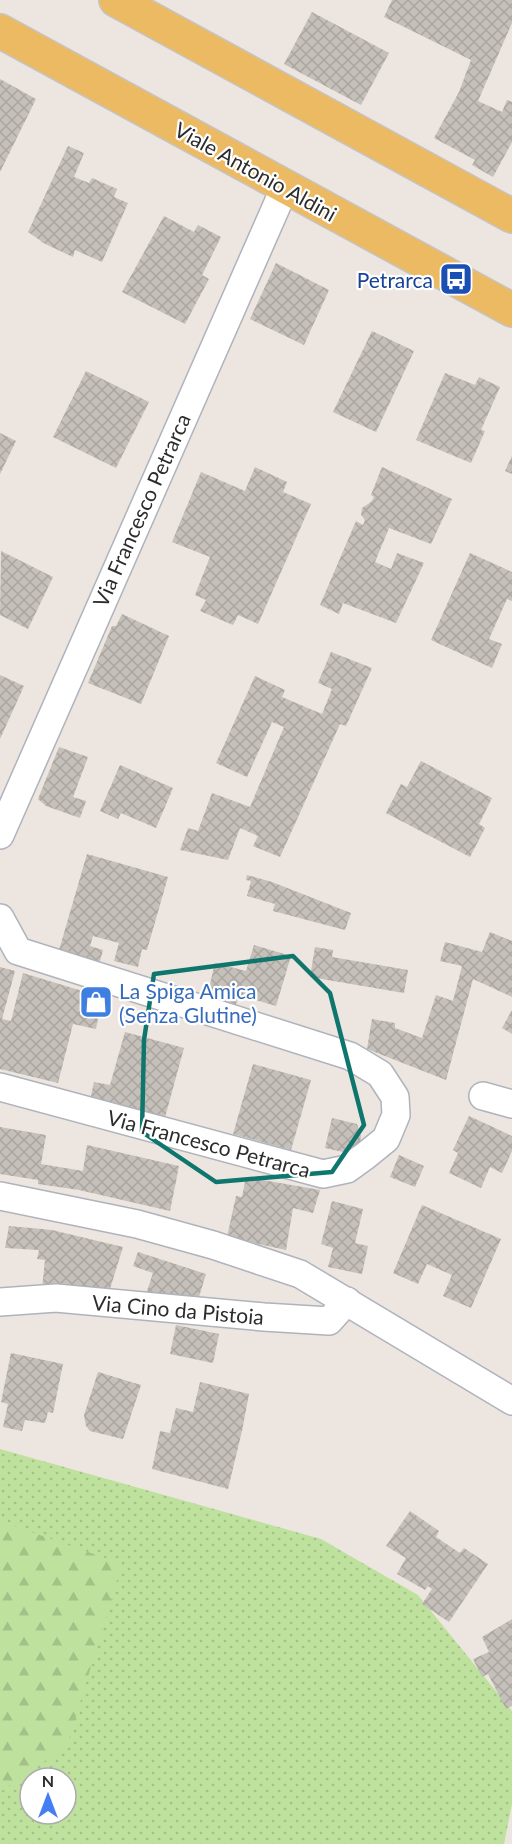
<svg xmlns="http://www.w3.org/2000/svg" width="512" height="1844" font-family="Lato,sans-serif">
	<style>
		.grass { fill: url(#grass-dots); fill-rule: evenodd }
		.forest { fill: url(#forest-firs) }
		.building { fill: url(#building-cross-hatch) }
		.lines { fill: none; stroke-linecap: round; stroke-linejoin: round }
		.minor-casing { stroke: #afb3bc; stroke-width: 30 }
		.primary-casing { stroke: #c4c4c4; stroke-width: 36 }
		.minor { stroke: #fff; stroke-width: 27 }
		.primary { stroke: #edba64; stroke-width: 33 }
		.marked { fill: none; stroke: #0f766e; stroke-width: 4.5; stroke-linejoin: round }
		.labels { text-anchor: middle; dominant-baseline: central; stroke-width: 4.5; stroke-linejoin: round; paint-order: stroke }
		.street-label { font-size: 21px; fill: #2c2c2c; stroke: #fff }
		.transit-label { font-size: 21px; fill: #164399; stroke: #fff; text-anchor: end }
		.shop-label { font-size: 21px; fill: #366cbe; stroke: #fff; text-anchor: start }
	</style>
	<defs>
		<pattern id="grass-dots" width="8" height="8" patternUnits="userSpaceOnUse" patternTransform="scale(1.5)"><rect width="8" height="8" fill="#bee29d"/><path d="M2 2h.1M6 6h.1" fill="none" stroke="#a3c287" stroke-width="1.8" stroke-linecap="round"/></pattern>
		<pattern id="forest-firs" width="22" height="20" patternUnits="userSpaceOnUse" patternTransform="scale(1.5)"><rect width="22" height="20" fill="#bee29d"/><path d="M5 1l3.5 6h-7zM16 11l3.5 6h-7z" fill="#a3c287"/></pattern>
		<pattern id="building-cross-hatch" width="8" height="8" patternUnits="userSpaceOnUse" patternTransform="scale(1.5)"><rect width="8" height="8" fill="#c6c0ba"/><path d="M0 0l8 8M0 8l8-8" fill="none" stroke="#aaa5a0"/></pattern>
	</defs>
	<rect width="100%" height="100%" fill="#ede5df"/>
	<path class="grass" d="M0 1449 321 1539 418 1595 512 1711V1804L504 1844H0ZM30 1778H66V1814H30Z"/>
	<path class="forest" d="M0 1521 122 1564 67 1746 0 1792Z"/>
	<g class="building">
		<path d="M392 0H512V23L478 101 502 112 507 100 512 102V142L493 177 472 165 475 160 434 138 459 92 471 60 384 17Z"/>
		<path d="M312 12 389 53 361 105 284 64Z"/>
		<path d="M0 79 36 99 0 172Z"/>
		<path d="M68 146 84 153 74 177 89 183 92 178 117 189 114 197 128 203 102 262 75 250 73 257 41 242V241L28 232Z"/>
		<path d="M164 216 194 232 198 225 221 237 202 275 209 279 185 324 122 292Z"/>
		<path d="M276 263 329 290 304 345 250 319Z"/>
		<path d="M372 331 414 351 376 432 333 412Z"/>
		<path d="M86 371 149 402 116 468 53 437Z"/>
		<path d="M445 373 475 385 479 377 500 387 481 430 485 431 471 463 416 440Z"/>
		<path d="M0 433 16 441 0 474Z"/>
		<path d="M512 456V474L505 471Z"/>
		<path d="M255 467 287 482 283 492 311 504 258 624 238 615 233 625 200 611 206 600 195 595 210 557 172 542 201 472 245 491Z"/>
		<path d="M382 467 452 499 431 544 389 528 375 562 391 569 397 553 424 563 396 623 343 603 339 614 320 605 356 521 363 525 365 520 361 515 362 508 371 502 374 497 371 495Z"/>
		<path d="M1 551 53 577 28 629 0 615Z"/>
		<path d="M470 553 512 572V601L507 599 489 639 502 644 492 668 431 640Z"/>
		<path d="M122 614 169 636 141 704 88 683 112 626H116Z"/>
		<path d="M331 652 372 668 346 726 340 724 280 857 253 846 258 836 240 828 228 860 180 850 188 828 198 831 212 793 250 807 284 727 272 722 247 777 216 763 255 676 285 690 282 697 322 714 332 689 318 683Z"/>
		<path d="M0 675 24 686 0 739Z"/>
		<path d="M59 747 88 757 73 797 86 801 80 818 46 806 38 799Z"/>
		<path d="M421 761 492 798 479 824 485 828 470 857 386 813 401 784 407 787Z"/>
		<path d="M120 765 173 788 156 828 121 813 118 819 100 811Z"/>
		<path d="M87 854 168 877 147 950 142 949 138 967 114 961 119 943 93 936 90 946 103 950 98 968 57 957Z"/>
		<path d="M247 875 272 882 351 913 345 930 273 911 275 904 247 896 251 881 246 880Z"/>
		<path d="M490 932 512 941V997L473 979 446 1080 367 1049 372 1019 395 1023V1028L422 1038 436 995 453 1001 462 966 440 961 445 942 482 952Z"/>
		<path d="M254 945 291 956 276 1006 239 995 235 1008 206 1001 215 963 246 971Z"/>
		<path d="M315 947 333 950 332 957 408 970 404 993 310 977Z"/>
		<path d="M0 967 15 971 2 1019 11 1021 23 973 102 997 96 1029 73 1024 58 1083 0 1069Z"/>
		<path d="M512 1010V1034L502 1028Z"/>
		<path d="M125 1032 184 1048 164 1121 89 1104 94 1082 110 1085Z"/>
		<path d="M253 1064 311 1080 291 1150 233 1134Z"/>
		<path d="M469 1116 512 1136V1151L502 1173 490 1167 481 1188 449 1173 458 1153 453 1150Z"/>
		<path d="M332 1118 357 1124 361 1136 360 1142 352 1154 325 1148Z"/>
		<path d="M0 1127 46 1135 41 1164 83 1171 87 1145 179 1166 170 1211 79 1190 38 1184V1180L0 1174Z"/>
		<path d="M399 1155 424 1166 415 1187 390 1177Z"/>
		<path d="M246 1177 320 1190 313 1213 293 1208 286 1250 227 1237 236 1196 242 1197Z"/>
		<path d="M332 1201 363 1209 355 1243 368 1246 362 1274 328 1267 333 1248 321 1244Z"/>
		<path d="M422 1205 501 1239 471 1308 443 1296 452 1275 427 1264 418 1284 393 1273Z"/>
		<path d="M9 1226 52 1230 123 1247 110 1289H42L45 1260 37 1259 39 1250 5 1248Z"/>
		<path d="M138 1252 206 1274 195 1310 146 1294 153 1273 133 1266Z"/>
		<path d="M176 1325 219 1334 213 1363 170 1354Z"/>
		<path d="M11 1353 63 1364 53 1413 48 1412 45 1423 25 1420 22 1431 3 1427 8 1404 1 1402Z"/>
		<path d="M98 1372 141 1385 123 1439 90 1431 86 1426 84 1415Z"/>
		<path d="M200 1382 249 1394 242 1431 228 1489 152 1469 160 1431 170 1433 176 1408 193 1412Z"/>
		<path d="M410 1511 439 1531 436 1537 460 1553 464 1548 488 1564 449 1622 422 1604 432 1589 428 1586 425 1590 397 1574 406 1558 386 1546Z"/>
		<path d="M512 1619V1706L506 1709 488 1674 482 1677 473 1659 489 1652 482 1637Z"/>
	</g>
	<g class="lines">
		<g class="minor-casing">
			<g id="minor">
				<path d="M0 835 285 187"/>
				<path d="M0 918 18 951 350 1056 380 1074 395 1097 396 1115 386 1139 365 1156 347 1169 323 1174 0 1087"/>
				<path d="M483 1096 512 1104"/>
				<path d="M0 1196 137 1224 213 1245 300 1274 512 1401"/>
				<path d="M0 1302 56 1298 264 1317 329 1321 347 1301"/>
			</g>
		</g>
		<g class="primary-casing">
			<g id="primary">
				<path d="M116 0 512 216"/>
				<path d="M0 31 512 310"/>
			</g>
		</g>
		<use href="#minor" class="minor"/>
		<use href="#primary" class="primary"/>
	</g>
	<path class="marked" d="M293 956 330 993 364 1125 332 1172 216 1182 142 1132 144 1040 154 974Z"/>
	<defs>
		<g id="bus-square" transform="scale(1.725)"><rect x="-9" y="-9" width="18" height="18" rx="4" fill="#1a4fb4" stroke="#fff"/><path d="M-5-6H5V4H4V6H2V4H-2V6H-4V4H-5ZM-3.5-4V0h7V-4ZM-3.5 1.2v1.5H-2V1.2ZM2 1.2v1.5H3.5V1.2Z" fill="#fff"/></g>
		<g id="shop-square" transform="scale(1.725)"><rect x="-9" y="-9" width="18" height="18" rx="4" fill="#3f7fe0" stroke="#fff"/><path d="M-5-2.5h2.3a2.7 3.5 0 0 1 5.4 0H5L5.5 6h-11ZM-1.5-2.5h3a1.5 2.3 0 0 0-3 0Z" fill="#fff"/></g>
	</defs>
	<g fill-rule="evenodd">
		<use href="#bus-square" x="456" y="279"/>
		<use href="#shop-square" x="96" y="1002"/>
	</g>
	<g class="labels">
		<g class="street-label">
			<text transform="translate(256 171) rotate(29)">Viale Antonio Aldini</text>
			<text transform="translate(141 510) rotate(-66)">Via Francesco Petrarca</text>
			<text transform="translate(209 1143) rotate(15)">Via Francesco Petrarca</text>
			<text transform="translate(178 1309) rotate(5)">Via Cino da Pistoia</text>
		</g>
		<g class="transit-label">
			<text x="433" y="279">Petrarca</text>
		</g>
		<g class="shop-label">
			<text x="119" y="990">La Spiga Amica<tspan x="119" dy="24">(Senza Glutine)</tspan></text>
		</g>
	</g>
	<g transform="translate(48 1796)"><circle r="28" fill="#ffffff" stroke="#ababab" stroke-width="1.5"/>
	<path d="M0-4.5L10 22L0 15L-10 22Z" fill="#447ef5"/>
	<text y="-9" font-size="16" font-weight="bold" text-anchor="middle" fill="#2c2c2c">N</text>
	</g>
</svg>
